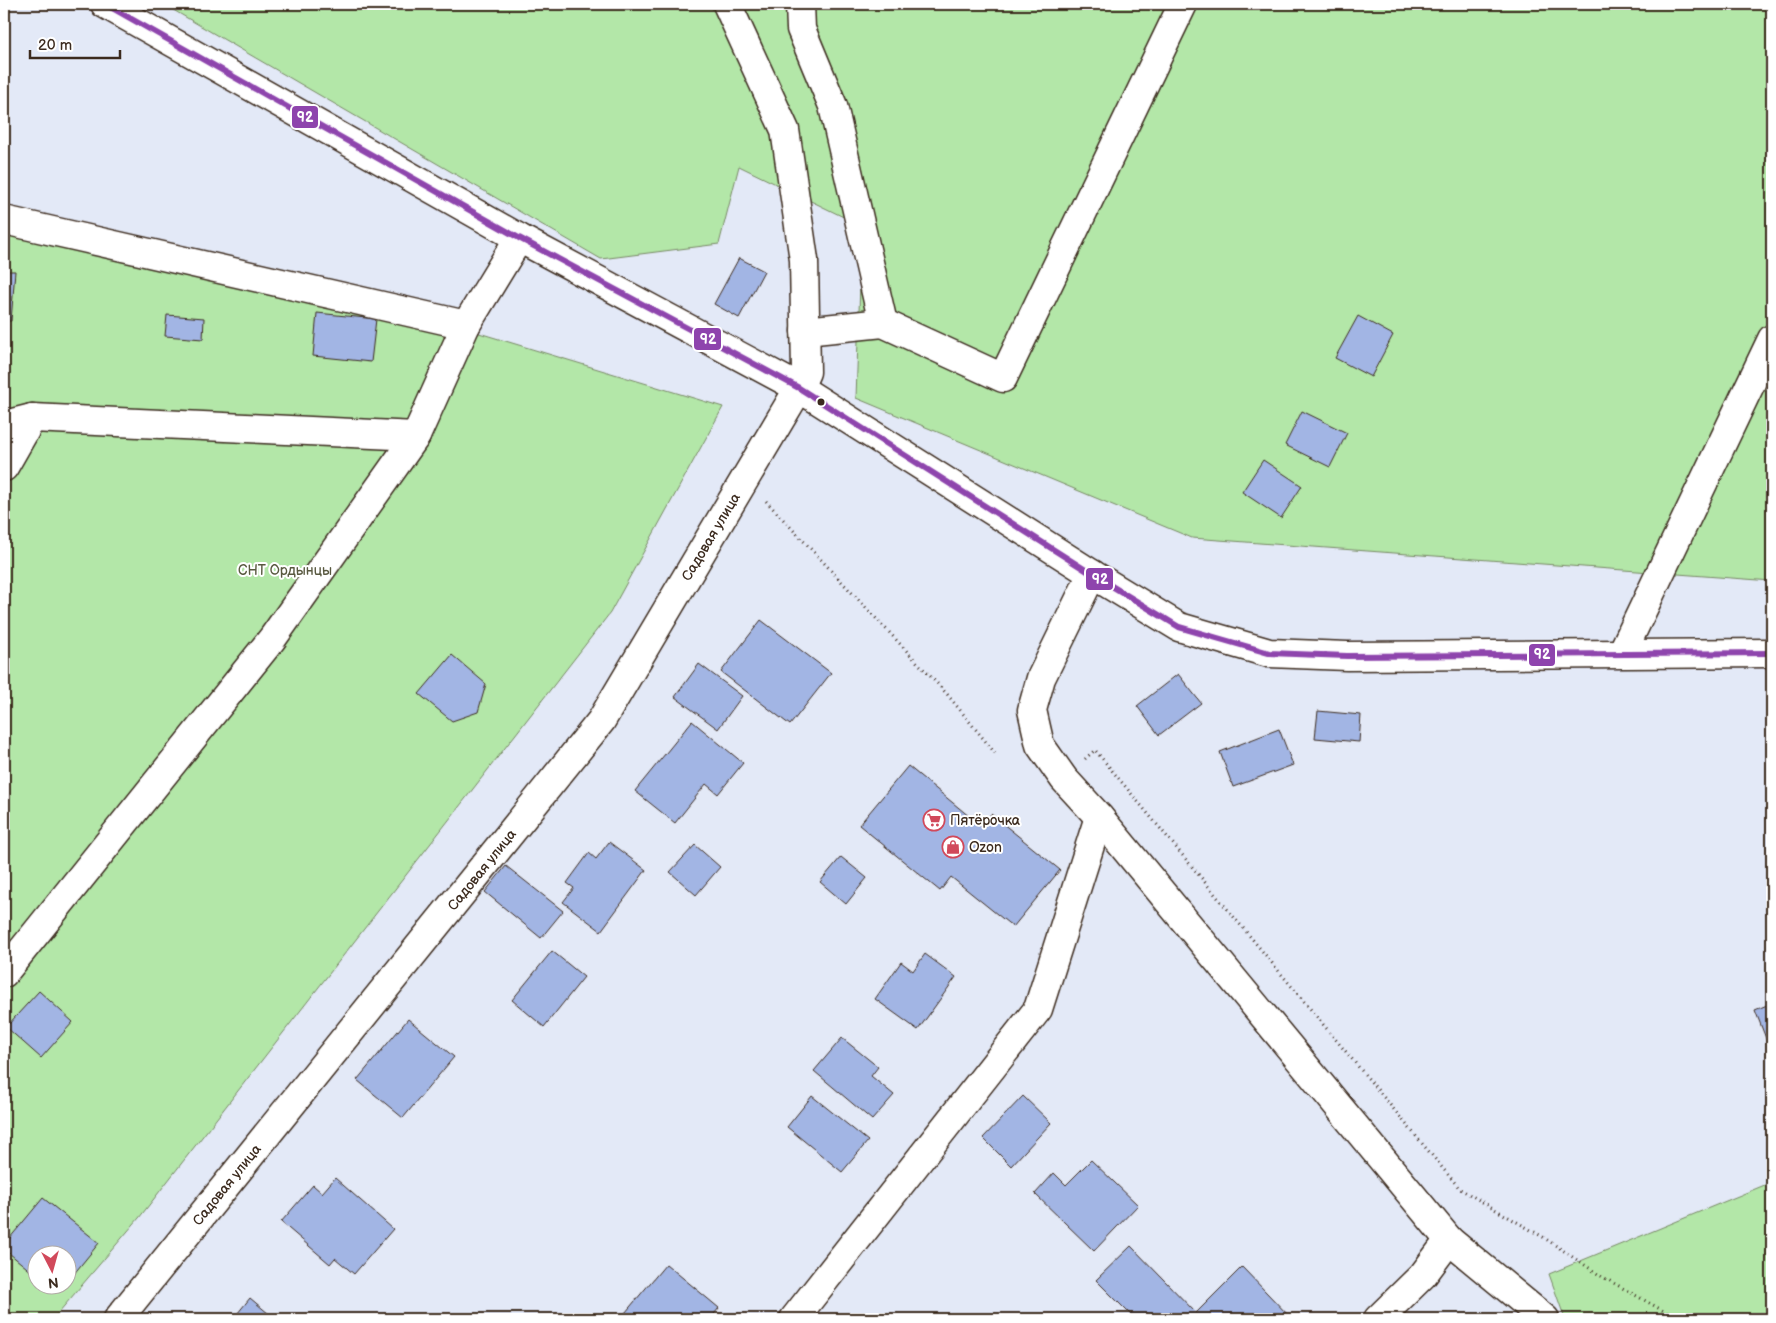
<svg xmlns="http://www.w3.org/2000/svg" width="1776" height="1323" font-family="'Balsamiq Sans',sans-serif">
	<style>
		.green { fill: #b3e7a8; stroke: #778863; fill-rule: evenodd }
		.building { fill: #a2b5e4; stroke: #3b2a1e }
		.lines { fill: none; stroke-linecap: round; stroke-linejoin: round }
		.minor-casing { stroke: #3b2a1e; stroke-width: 31 }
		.path { stroke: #3b2a1e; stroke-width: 3; stroke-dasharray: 1 4; stroke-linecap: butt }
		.minor { stroke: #fff; stroke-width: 28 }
		.bus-1-casing { stroke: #fff; stroke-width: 10 }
		.bus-1 { stroke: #8e44ad; stroke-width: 6 }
		.bus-dot { fill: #3b2a1e; stroke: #fff; stroke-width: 2 }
		.labels { text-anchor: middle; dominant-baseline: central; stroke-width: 4; stroke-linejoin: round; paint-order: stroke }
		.street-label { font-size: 14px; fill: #3b2a1e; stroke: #fff }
		.park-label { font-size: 14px; fill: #595940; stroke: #fff }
		.poi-label { font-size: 14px; fill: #3b2a1e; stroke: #fff; text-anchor: start }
		.line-badge { stroke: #fff; stroke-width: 2 }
		.badge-label { font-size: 14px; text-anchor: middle; font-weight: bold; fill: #fff }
	</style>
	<rect width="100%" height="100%" fill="#e3e9f7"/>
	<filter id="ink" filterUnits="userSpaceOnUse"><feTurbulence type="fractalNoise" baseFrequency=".02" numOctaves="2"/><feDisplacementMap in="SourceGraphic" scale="10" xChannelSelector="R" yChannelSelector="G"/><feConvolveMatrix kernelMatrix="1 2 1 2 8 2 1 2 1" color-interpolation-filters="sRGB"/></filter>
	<g filter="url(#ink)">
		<g class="green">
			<path d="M163 4H1772V581L1192 538 856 398 862 226 739 166 719 244 601 259Z"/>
			<path d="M4 235 311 282 723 407 610 613 139 1218 53 1319H4ZM38 1256H68V1286H38Z"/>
			<path d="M1772 1182V1319H1565L1549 1274Z"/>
		</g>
		<g class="building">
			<path d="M739 258 764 271 739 318 714 304Z"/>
			<path d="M4 271H15L11 321H4Z"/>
			<path d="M317 313 376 319 371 362 313 356Z"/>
			<path d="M167 315 204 318 203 339 165 336Z"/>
			<path d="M1358 316 1393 335 1371 377 1335 358Z"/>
			<path d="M1302 411 1347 433 1330 467 1285 445Z"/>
			<path d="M1263 460 1302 486 1281 518 1242 492Z"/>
			<path d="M761 620 831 673 790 725 721 672Z"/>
			<path d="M452 655 486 684 478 712 452 721 419 694Z"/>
			<path d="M699 664 742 696 718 729 675 697Z"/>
			<path d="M1178 674 1201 703 1159 735 1137 706Z"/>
			<path d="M1318 711 1361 715 1359 742 1315 738Z"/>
			<path d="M692 721 743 763 718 794 706 784 675 823 635 791Z"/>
			<path d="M1279 729 1293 765 1233 787 1220 752Z"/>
			<path d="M908 766 981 826 991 814 1060 870 1013 927 951 877 940 891 859 825Z"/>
			<path d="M609 842 646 870 601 931 563 902 574 888 567 883 589 853 596 859Z"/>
			<path d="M695 845 720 867 696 895 670 872Z"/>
			<path d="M841 857 867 878 846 904 820 882Z"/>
			<path d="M506 866 563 911 541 938 485 892Z"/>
			<path d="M552 951 584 977 544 1027 512 1000Z"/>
			<path d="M925 954 956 977 918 1030 875 999 901 962 913 971Z"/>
			<path d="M39 991 73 1022 41 1058 6 1027Z"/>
			<path d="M1772 1003V1054L1755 1010Z"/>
			<path d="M408 1019 454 1057 403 1118 357 1080Z"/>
			<path d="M842 1038 878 1067 871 1076 894 1095 872 1120 814 1071Z"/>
			<path d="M812 1096 868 1141 842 1172 787 1127Z"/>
			<path d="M1023 1096 1051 1123 1011 1166 983 1138Z"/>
			<path d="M1091 1160 1138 1205 1094 1251 1035 1194 1054 1173 1066 1185Z"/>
			<path d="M335 1178 393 1229 354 1274 335 1258 330 1264 281 1222 313 1185 322 1193Z"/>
			<path d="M43 1198 99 1243 68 1281V1256H38V1277L4 1249V1245Z"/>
			<path d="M1131 1246 1196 1313 1242 1267 1290 1317 1287 1319H1135L1096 1280Z"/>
			<path d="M666 1264 719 1308 710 1319H633L625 1313Z"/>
			<path d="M250 1298 275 1319H233Z"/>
		</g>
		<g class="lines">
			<g class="minor-casing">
				<g id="minor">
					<path d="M105 4 519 238 799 388 1092 574 1179 627 1269 653 1347 656 1772 653"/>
					<path d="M800 4 801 29 833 106 883 323"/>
					<path d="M4 220 466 325"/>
					<path d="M805 331 883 323 1003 378 1183 4"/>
					<path d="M4 425 32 418 416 436 466 325 519 238"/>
					<path d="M4 467 32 418"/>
					<path d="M1092 574 1041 678 1032 710 1040 745 1064 779 1099 817 1449 1240 1545 1319"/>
					<path d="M1622 653 1772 339"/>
					<path d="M4 973 272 639 416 436"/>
					<path d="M118 1319 601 721 799 388 806 372 804 260 785 130 727 4"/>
					<path d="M794 1319 1038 1009 1099 817"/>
					<path d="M1378 1319 1423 1275 1449 1240"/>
				</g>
			</g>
			<g class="path">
				<path d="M766 501 947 694 995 753"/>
				<path d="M1085 759 1095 750 1460 1189 1543 1237 1601 1276 1678 1319"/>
			</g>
			<use href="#minor" class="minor"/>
			<g class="bus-1-casing">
				<path id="bus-1" d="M105 4 519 238 799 388 1092 574 1179 627 1269 653 1347 656 1772 653"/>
			</g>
			<use href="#bus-1" class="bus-1"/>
		</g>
	</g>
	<defs>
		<g id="supermarket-ring" transform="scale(1.125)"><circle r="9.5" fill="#fff" stroke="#d1495b" stroke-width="1.5"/><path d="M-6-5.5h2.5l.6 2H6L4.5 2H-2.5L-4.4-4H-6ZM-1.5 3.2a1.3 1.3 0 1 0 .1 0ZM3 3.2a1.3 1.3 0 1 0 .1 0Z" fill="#d1495b"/></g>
		<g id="shop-ring" transform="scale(1.125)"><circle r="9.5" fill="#fff" stroke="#d1495b" stroke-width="1.5"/><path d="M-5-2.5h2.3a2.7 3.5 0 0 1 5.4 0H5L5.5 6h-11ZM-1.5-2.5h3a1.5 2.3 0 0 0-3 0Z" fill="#d1495b"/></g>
	</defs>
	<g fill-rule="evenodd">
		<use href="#supermarket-ring" x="934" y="820"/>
		<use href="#shop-ring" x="953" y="847"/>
	</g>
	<circle class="bus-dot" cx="821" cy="402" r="4.5"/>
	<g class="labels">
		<g class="street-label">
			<text transform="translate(711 537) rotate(-59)">Садовая улица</text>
			<text transform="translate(482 870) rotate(-51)">Садовая улица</text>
			<text transform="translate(227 1185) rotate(-51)">Садовая улица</text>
		</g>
		<g class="park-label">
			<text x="285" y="570">СНТ Ордынцы</text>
		</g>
		<g class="poi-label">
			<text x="950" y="820">Пятёрочка</text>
			<text x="969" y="847">Ozon</text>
		</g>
	</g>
	<g class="line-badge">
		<rect x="291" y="105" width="28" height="24" rx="5" fill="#8e44ad"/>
		<rect x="693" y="327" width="29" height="24" rx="5" fill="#8e44ad"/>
		<rect x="1085" y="567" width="29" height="24" rx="5" fill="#8e44ad"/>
		<rect x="1528" y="643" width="28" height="24" rx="5" fill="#8e44ad"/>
	</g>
	<g class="badge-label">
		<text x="305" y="122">92</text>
		<text x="708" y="344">92</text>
		<text x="1100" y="584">92</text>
		<text x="1542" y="659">92</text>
	</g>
	<rect width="1776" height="1323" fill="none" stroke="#fff" stroke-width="20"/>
	<rect x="10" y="10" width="1756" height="1303" fill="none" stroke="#3b2a1e" stroke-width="2" filter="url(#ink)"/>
	<g transform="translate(52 1270) rotate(174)"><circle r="24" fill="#ffffff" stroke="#b1aaa5"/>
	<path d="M0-4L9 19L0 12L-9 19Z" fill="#d1495b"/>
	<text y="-8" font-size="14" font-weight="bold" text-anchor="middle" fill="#3b2a1e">N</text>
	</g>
	<path d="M30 50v8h90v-8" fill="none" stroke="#3b2a1e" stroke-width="2.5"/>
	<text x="38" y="50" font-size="15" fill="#3b2a1e" stroke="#ffffff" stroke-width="4" paint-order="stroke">20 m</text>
</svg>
